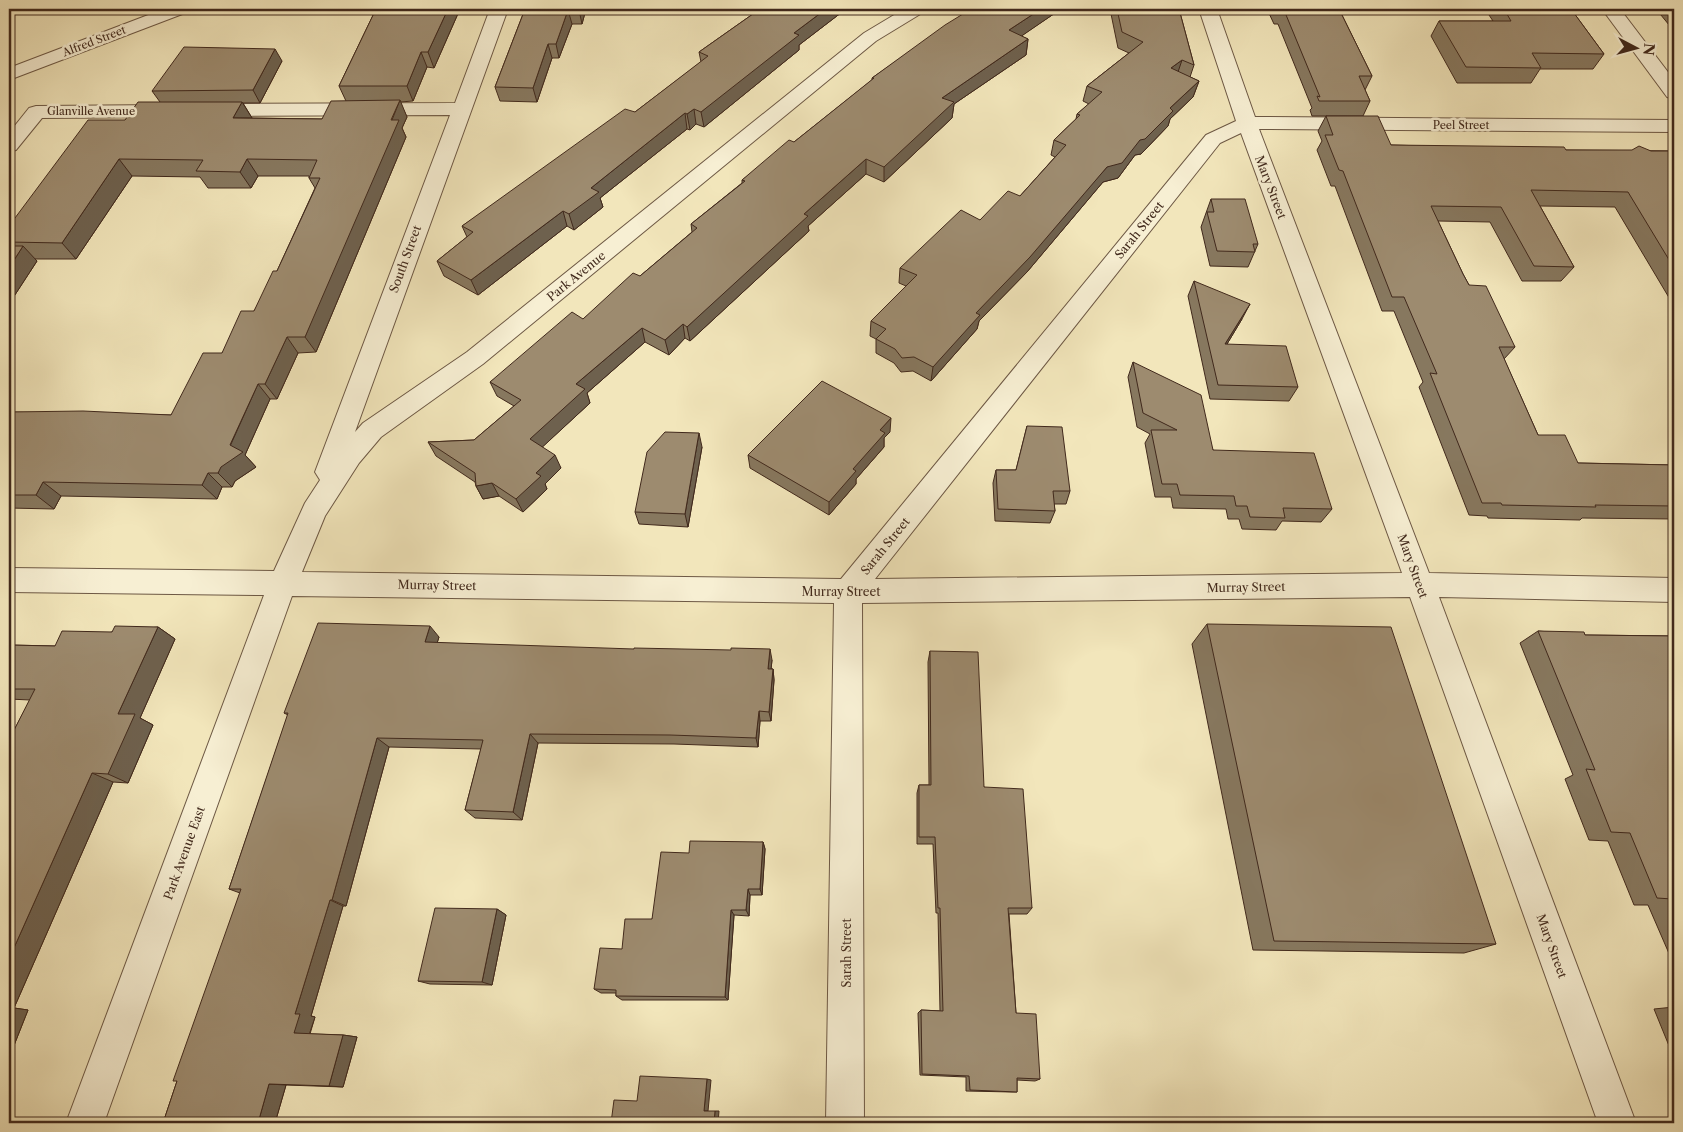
<svg xmlns="http://www.w3.org/2000/svg" width="1683" height="1132" font-family="'Libre Caslon Text',serif">
	<style>
		.lines { fill: none; stroke-linecap: round; stroke-linejoin: round }
		.minor-casing { stroke: #6d5844; stroke-width: 2 }
		.minor { fill: #f7efd3; fill-rule: evenodd }
		.wall { fill: #87785f; stroke: #41291c }
		.shaded-wall { fill: #6e614e; stroke: #41291c }
		.building { fill: #9d8b6f; stroke: #41291c }
		.labels { text-anchor: middle; dominant-baseline: central; stroke-width: 5; stroke-linejoin: round; paint-order: stroke }
		.far-street-label { font-size: 11px; fill: #41291c; stroke: #f7efd3 }
		.street-label { font-size: 12px; fill: #41291c; stroke: #f7efd3 }
	</style>
	<rect width="100%" height="100%" fill="#f2e6bb"/>
	<filter id="stains"><feTurbulence type="fractalNoise" baseFrequency=".004" numOctaves="4"/><feColorMatrix values="0 0 0 0 .2 0 0 0 0 .09 0 0 0 0 .02 0 0 0 .5 -.17"/></filter>
	<radialGradient id="worn" r=".72"><stop offset=".6" stop-color="#630" stop-opacity="0"/><stop offset="1" stop-color="#630" stop-opacity=".3"/></radialGradient>
	<g class="lines">
		<g class="minor-casing">
			<g id="minor">
				<path d="M164 9H188L185 13 9 80V68Z"/>
				<path d="M490 9H508L355 432 363 423 467 352 864 33 904 9H925L922 13 876 41 483 364 381 437 359 463 325 516 302 572 841 579 1206 135 1236 121 1199 9H1217L1255 117 1674 120V132L1259 129 1429 573 1674 578V602L1439 597 1636 1123H1598L1410 597 862 603 864 1123H826L834 603 292 596 104 1123H66L264 595 9 592V568L274 571 305 503 320 480 315 472 450 115 211 116 204 114 201 110 204 106 211 104 455 103ZM1241 133 1402 573 875 579 1220 143Z"/>
				<path d="M1602 9H1620L1674 80V99L1667 97Z"/>
				<path d="M168 105 175 107 178 111 175 115 168 117 42 118 16 150 9 152V133L29 108 36 106Z"/>
			</g>
		</g>
		<use href="#minor" class="minor"/>
	</g>
	<g class="wall">
		<path d="M376 9H460L434 68 427 67 413 101 400 102 407 117 402 128 406 137 316 352 298 353 277 399H270L245 455 256 467 235 481 232 487H222L217 499 61 496 54 509 9 508V412L171 415 222 353 254 311 277 271 315 188 309 178V176H258L251 188H208L200 177 132 176 76 259H35L37 261 9 304V226L125 120 160 102 152 91 282 61 260 103H243L252 118 322 119 346 101 339 86Z"/>
		<path d="M525 9H586L582 24H572L559 58H552L537 102 500 101 495 87Z"/>
		<path d="M760 9H846L799 45V50L704 127 696 124 690 130 687 129 600 198 603 207 574 230 567 226 478 295 444 276 437 261 467 237 462 226 635 112 701 62 699 52Z"/>
		<path d="M971 9H1061L1021 36 1028 39 1026 55 954 104 952 118 884 182 866 174 808 226 809 231 690 341 685 338 669 355 645 342 587 393 590 403 542 447 561 468 545 484 547 489 523 512 499 496 483 499 476 486 475 482 436 456 428 442 474 440 514 406 497 396 490 382 583 319 640 276 692 232 691 224 742 183V180L794 142 872 80V78Z"/>
		<path d="M1110 9H1179L1194 65 1190 77 1199 81 1193 97 1170 119 1168 126 1141 154 1135 155 1118 178 1103 182 1027 272 979 321 977 329 931 381 913 371 901 372 894 363 876 353V339L870 336 871 321 906 286 899 283 900 268 1020 196 1055 157 1051 155 1054 140 1076 119 1077 114 1089 104 1083 101 1087 86 1129 53 1118 48Z"/>
		<path d="M1267 9H1339L1372 76 1365 90 1370 101 1363 116H1312L1310 110 1312 108 1278 24H1274Z"/>
		<path d="M1485 9H1571L1604 54 1593 69H1540L1531 83H1457L1431 36 1439 21H1493Z"/>
		<path d="M1656 9H1674V31Z"/>
		<path d="M1326 116 1391 145 1566 150 1674 151V306L1615 207 1540 206 1574 267 1561 281H1522L1490 222 1438 221 1463 274 1469 285 1515 347 1504 359 1538 435 1578 463 1674 465V519L1582 518 1580 520 1488 518 1487 516 1469 515 1419 387 1423 382 1394 311H1382L1335 186H1331L1317 150 1322 141 1318 131Z"/>
		<path d="M1211 199 1258 244 1248 267 1210 266 1201 227Z"/>
		<path d="M1194 281 1242 319 1227 344 1298 387 1289 401 1210 399 1188 296Z"/>
		<path d="M1133 362 1213 450 1332 509 1321 522 1282 521 1276 530 1242 529 1239 519H1228L1226 509 1173 508 1171 497H1155L1145 443 1150 434 1137 427 1128 377Z"/>
		<path d="M1027 426 1070 491 1066 504H1054L1055 511 1050 523 995 521 993 483 996 470H1016Z"/>
		<path d="M890 432 884 438V447L856 479V484L829 515 750 468 748 455Z"/>
		<path d="M702 447 688 527 639 524 635 512Z"/>
		<path d="M1207 624 1496 944 1464 953 1253 950 1192 644Z"/>
		<path d="M158 627 175 639 140 718 153 725 128 783 113 782 14 1008 28 1010 9 1058V740L30 700 9 699V645L55 646 112 632Z"/>
		<path d="M1538 631 1585 635 1674 636V965L1648 905H1634L1608 841 1589 840 1565 779 1573 775 1520 643Z"/>
		<path d="M439 637 437 643 772 660 771 669H773L774 680 771 721H760L758 747 674 744 538 743 522 820 475 818 465 810 481 749 389 747 346 906H343L311 1016 315 1017 310 1034 343 1035 357 1037 343 1087 286 1085 275 1123H163L240 893 229 889 288 715 284 713Z"/>
		<path d="M930 651 1032 908 1027 914H1009L1016 1013 1040 1079 1035 1081 1017 1080V1092H1012L966 1091V1077L920 1075 918 1013 921 1010 940 1011 938 913H936L933 844H917V793L919 785H929L928 662Z"/>
		<path d="M763 842 765 849 762 895H750L749 916 734 915 728 1000H622L616 996V993H601L594 989 622 949 652 919 689 853Z"/>
		<path d="M497 909 506 915 492 985 430 984 418 981Z"/>
		<path d="M1674 1007V1058L1654 1009Z"/>
	</g>
	<g class="shaded-wall">
		<path d="M448 9H460L434 68 428 52Z"/>
		<path d="M579 9H586L582 24 579 10Z"/>
		<path d="M826 9H846L799 45V50L704 127 701 112 794 33Z"/>
		<path d="M1041 9H1061L1007 46 1009 30Z"/>
		<path d="M568 10 572 24 559 58 556 44Z"/>
		<path d="M1028 39 1026 55 954 104 952 118 884 182V167L942 98Z"/>
		<path d="M548 44 552 58 537 102 533 88Z"/>
		<path d="M275 49 282 61 260 103 253 90Z"/>
		<path d="M421 52 427 67 413 101 407 86Z"/>
		<path d="M1182 60 1177 75 1171 68Z"/>
		<path d="M1199 81 1193 97 1170 119 1168 126 1141 154 1135 155 1118 178 1103 182 1027 272 979 321 977 329 931 381 933 367 976 313 1107 167 1140 140 1170 108Z"/>
		<path d="M400 100 407 117 402 128 406 137 316 352 305 337Z"/>
		<path d="M242 102 252 118H233Z"/>
		<path d="M694 109 696 124 690 130 687 114Z"/>
		<path d="M685 113 687 129 600 198 603 207 574 230 569 214 591 188Z"/>
		<path d="M119 159 132 176 76 259 62 243Z"/>
		<path d="M247 159 258 176 251 188 240 172Z"/>
		<path d="M866 159V174L808 226 809 231 690 341 687 327 804 214Z"/>
		<path d="M563 211 567 226 478 295 471 280Z"/>
		<path d="M23 246 37 261 9 304V268Z"/>
		<path d="M1250 304 1242 319 1218 359 1225 344Z"/>
		<path d="M683 324 685 338 669 355 665 340Z"/>
		<path d="M642 328 645 342 587 393 590 403 536 453 530 439 576 384Z"/>
		<path d="M287 337 298 353 277 399 265 384Z"/>
		<path d="M258 384 270 399 245 455 256 467 235 481 232 487 218 473Z"/>
		<path d="M891 418 890 432 884 438V447L856 479V484L829 515V502L853 469 880 430Z"/>
		<path d="M699 433 702 447 688 527 685 514Z"/>
		<path d="M555 455 561 468 545 484 547 489 523 512 516 499 536 473Z"/>
		<path d="M208 473 222 487 217 499 202 485Z"/>
		<path d="M43 482 61 496 54 509 36 495Z"/>
		<path d="M492 483 499 496 483 499 476 486Z"/>
		<path d="M430 626 439 637 434 653 425 642Z"/>
		<path d="M158 627 175 639 140 718 153 725 128 783 108 774 118 714Z"/>
		<path d="M770 649 772 660 770 679 768 669Z"/>
		<path d="M773 669 774 680 771 721 769 712Z"/>
		<path d="M759 711 760 721 758 747 756 738Z"/>
		<path d="M530 734 538 743 522 820 513 812Z"/>
		<path d="M377 738 389 747 346 906 332 900Z"/>
		<path d="M92 773 113 782 14 1008 28 1010 9 1058V959Z"/>
		<path d="M763 842 765 849 762 895 760 889Z"/>
		<path d="M748 889 750 895 749 916 746 910Z"/>
		<path d="M330 900 343 906 311 1016 315 1017 309 1035 294 1033 295 1014Z"/>
		<path d="M497 909 506 915 492 985 482 982Z"/>
		<path d="M731 910 734 915 728 1000 725 997Z"/>
		<path d="M343 1035 357 1037 343 1087 329 1086Z"/>
		<path d="M707 1079 711 1080 708 1111H704Z"/>
		<path d="M269 1084 286 1085 275 1123H258Z"/>
		<path d="M715 1111H719L718 1123H714Z"/>
	</g>
	<g class="building">
		<path d="M376 9H448L428 52H421L407 86H339Z"/>
		<path d="M525 9H579V10H568L556 44H548L533 88 495 87Z"/>
		<path d="M760 9H826L794 33 799 35 701 112 694 109 687 114 685 113 591 188 599 192 569 214 563 211 471 280 437 261 473 232 462 226 625 109 635 112 708 56 699 52Z"/>
		<path d="M971 9H1041L1009 30 1028 39 942 98 954 102 884 167 866 159 804 214 808 216 687 327 683 324 665 340 642 328 576 384 585 389 530 439 555 455 536 473 541 476 516 499 492 483 476 486 475 473 428 442 474 440 521 400 490 382 572 312 583 319 633 273 640 276 697 228 691 224 745 181 742 180 789 140 794 142 874 78H872L945 25Z"/>
		<path d="M1117 9H1179L1194 65 1182 60 1171 68 1199 81 1170 108 1173 111 1145 139 1140 140 1122 163 1107 167 1030 257 976 313 980 315 933 367 914 357 902 358 895 349 876 339 886 329 871 321 917 275 900 268 961 210 980 220 1008 191 1020 196 1066 145 1054 140 1080 115 1077 114 1102 92 1087 86 1143 42 1122 32Z"/>
		<path d="M1280 9H1339L1372 76H1359L1370 101H1319L1317 96 1320 97 1284 10H1280Z"/>
		<path d="M1504 9H1571L1604 54 1532 53 1541 68 1466 67 1439 21H1511Z"/>
		<path d="M184 47 275 49 253 90 152 91Z"/>
		<path d="M400 100 391 120H399L305 337H287L265 384H258L230 445 243 452 221 467 218 473H208L202 485 43 482 36 495H9V412L83 411 171 415 203 353H222L241 311H254L273 271H277L320 178H309L317 160 247 159 240 172 196 171 203 160 119 159 62 243 9 242V226L88 120H125L138 102H242L233 118 322 119 331 101Z"/>
		<path d="M1326 116H1378L1391 145 1564 147 1566 150H1632L1639 146 1651 151H1674V268L1628 192 1531 190 1574 267 1534 266 1501 207 1431 206 1463 274 1469 285 1486 286 1515 347H1499L1538 435H1565L1578 463 1674 465V506L1595 505 1596 507 1502 505 1501 503H1482L1430 373 1437 374 1404 297H1392L1343 171 1339 170 1325 135H1333Z"/>
		<path d="M1211 199H1245L1258 244H1253L1255 252 1217 251 1207 212H1214Z"/>
		<path d="M9 246H23L9 268Z"/>
		<path d="M1194 281 1250 304 1225 344 1286 346 1298 387 1218 385Z"/>
		<path d="M1133 362 1201 395 1213 450 1314 453 1332 509 1283 508 1285 518 1250 517 1247 506H1236L1234 496 1180 495 1177 484H1162L1151 430H1177L1143 413Z"/>
		<path d="M822 381 891 418 880 430 885 433 853 469 856 471 829 502 748 455Z"/>
		<path d="M1027 426 1062 427 1070 491H1053L1055 511 998 509 996 470H1016Z"/>
		<path d="M665 432 699 433 685 514 635 512 647 452Z"/>
		<path d="M318 623 430 626 425 642 634 649V648L731 650V648L770 649 768 669H773L769 712 759 711 756 738 670 735 530 734 513 812 465 810 483 740 377 738 332 900H330L295 1014H300L294 1033 343 1035 329 1086 269 1084 258 1123H163L177 1081H173L241 889H229L288 713H284Z"/>
		<path d="M1207 624 1391 627 1496 944 1274 941Z"/>
		<path d="M115 626 158 627 118 714H135L108 774 92 773 9 959V740L35 689H9V645L55 646 62 631 112 632Z"/>
		<path d="M1538 631 1584 632 1585 635 1674 636V903L1672 899 1657 898 1630 833 1611 832 1586 769 1595 770Z"/>
		<path d="M930 651 978 652 984 787 1023 789 1032 908H1008L1016 1013 1036 1014 1040 1079 1017 1078V1092L970 1090 969 1076 922 1074 921 1010 943 1011 940 908H938L935 837H919V785H931Z"/>
		<path d="M690 841 763 842 760 889H748L746 910H731L725 997 616 996V990L594 989 600 948 622 949 625 919H652L661 852 689 853Z"/>
		<path d="M435 908 497 909 482 982 418 981Z"/>
		<path d="M640 1076 707 1079 704 1111H715L714 1123H611L614 1100 637 1101Z"/>
	</g>
	<g class="labels">
		<g class="far-street-label">
			<text transform="translate(94 41) rotate(-21)">Alfred Street</text>
			<text x="91" y="111">Glanville Avenue</text>
			<text x="1461" y="125">Peel Street</text>
		</g>
		<g class="street-label">
			<text transform="translate(1271 187) rotate(69)">Mary Street</text>
			<text transform="translate(1139 230) rotate(-51)">Sarah Street</text>
			<text transform="translate(405 259) rotate(-70)">South Street</text>
			<text transform="translate(576 276) rotate(-39)">Park Avenue</text>
			<text transform="translate(885 546) rotate(-51)">Sarah Street</text>
			<text transform="translate(1413 566) rotate(70)">Mary Street</text>
			<text transform="translate(437 585) rotate(1)">Murray Street</text>
			<text transform="translate(1246 587) rotate(-1)">Murray Street</text>
			<text x="841" y="591">Murray Street</text>
			<text transform="translate(184 853) rotate(-70)">Park Avenue East</text>
			<text transform="translate(1552 946) rotate(70)">Mary Street</text>
			<text transform="translate(846 953) rotate(-90)">Sarah Street</text>
		</g>
	</g>
	<rect width="1683" height="1132" fill="none" stroke="#f2e6bb" stroke-width="30"/>
	<rect x="10" y="10" width="1663" height="1112" fill="none" stroke="#41291c" stroke-width="2.5"/>
	<rect x="15" y="15" width="1653" height="1102" fill="none" stroke="#41291c"/>
	<g transform="translate(1636 48) rotate(96)" stroke="#f7efd3" stroke-width="4" paint-order="stroke">
	<path d="M0-4L9 19L0 12L-9 19Z" fill="#41291c"/>
	<text y="-8" font-size="14" font-weight="bold" text-anchor="middle" fill="#41291c">N</text>
	</g>
	<rect width="100%" height="100%" filter="url(#stains)"/>
	<rect width="100%" height="100%" fill="url(#worn)"/>
</svg>
